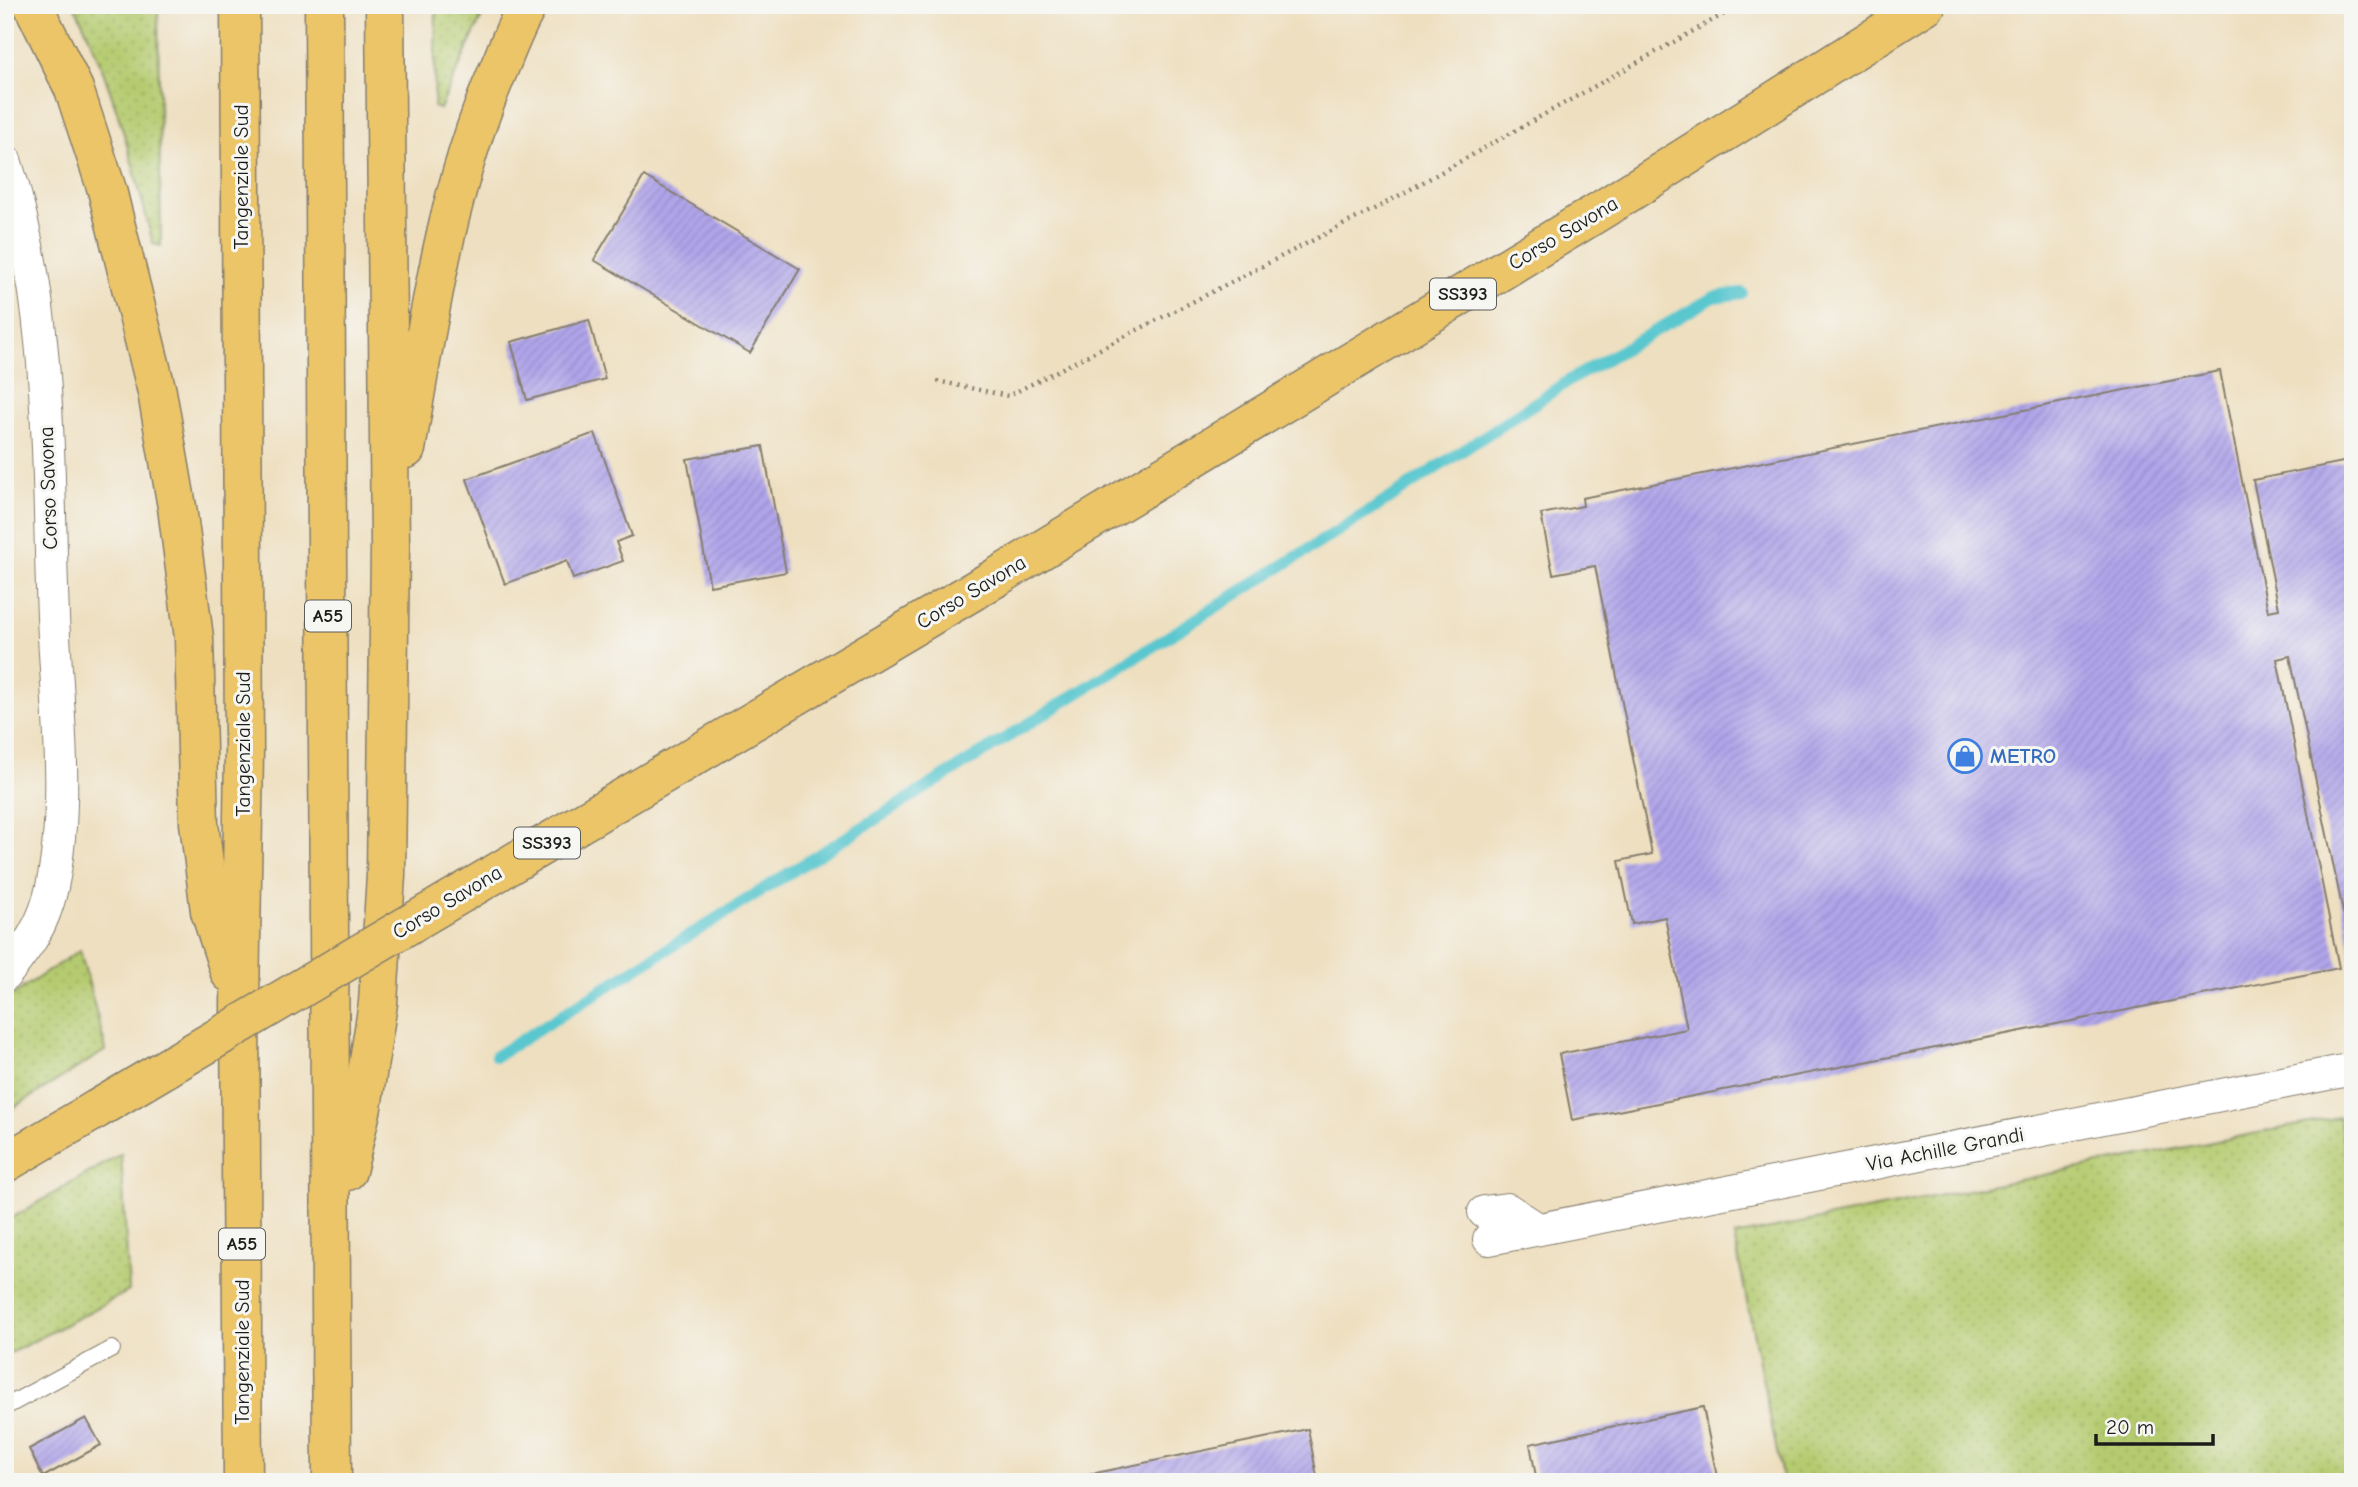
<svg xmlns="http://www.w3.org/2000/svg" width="2358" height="1487" font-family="'Comic Neue',sans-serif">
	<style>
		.grass { fill: url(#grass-dots); stroke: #687446; stroke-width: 2 }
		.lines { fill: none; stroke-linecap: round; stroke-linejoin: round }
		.stream { stroke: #5ac7cf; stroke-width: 12 }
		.building { fill: url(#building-hatch) }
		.service-casing { stroke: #857e6e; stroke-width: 18 }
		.minor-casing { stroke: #857e6e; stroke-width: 34 }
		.primary-casing { stroke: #857e6e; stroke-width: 41 }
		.motorway-casing { stroke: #857e6e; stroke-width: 41 }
		.path { stroke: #857e6e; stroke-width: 4.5; stroke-dasharray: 2 5; stroke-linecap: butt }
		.service { stroke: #fff; stroke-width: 16 }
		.minor { stroke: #fff; stroke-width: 32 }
		.primary { stroke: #ecc569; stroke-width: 38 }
		.motorway { stroke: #ecc569; stroke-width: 38 }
		.primary-bridge-casing { stroke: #857e6e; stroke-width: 41; stroke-linecap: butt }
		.primary-bridge { stroke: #ecc569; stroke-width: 38 }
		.labels { text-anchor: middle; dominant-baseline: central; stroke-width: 6; stroke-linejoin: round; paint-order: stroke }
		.shield { fill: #f6f6f2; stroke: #5d5d5c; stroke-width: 2 }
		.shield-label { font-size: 19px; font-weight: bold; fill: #1c1c1c }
		.street-label { font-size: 21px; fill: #1c1c1c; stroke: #f6f6f2 }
		.shop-label { font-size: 21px; font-weight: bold; fill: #366cbe; stroke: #f6f6f2; text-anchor: start }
	</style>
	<defs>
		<pattern id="grass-dots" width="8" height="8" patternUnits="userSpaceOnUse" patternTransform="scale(1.75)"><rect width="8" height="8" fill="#b5cb6f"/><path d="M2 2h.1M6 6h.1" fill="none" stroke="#9bae60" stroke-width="1.8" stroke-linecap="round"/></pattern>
		<pattern id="building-hatch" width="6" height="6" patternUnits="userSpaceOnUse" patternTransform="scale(1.75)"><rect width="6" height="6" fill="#b0a5ea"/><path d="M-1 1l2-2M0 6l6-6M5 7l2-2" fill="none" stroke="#978dc8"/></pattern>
	</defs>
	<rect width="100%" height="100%" fill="#f6f6f2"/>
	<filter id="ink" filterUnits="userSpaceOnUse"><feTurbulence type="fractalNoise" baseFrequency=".0143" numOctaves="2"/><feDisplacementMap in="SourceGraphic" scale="14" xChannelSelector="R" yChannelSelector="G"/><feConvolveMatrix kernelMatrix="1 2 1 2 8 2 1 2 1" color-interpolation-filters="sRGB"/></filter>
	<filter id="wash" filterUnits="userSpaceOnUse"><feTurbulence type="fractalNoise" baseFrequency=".00686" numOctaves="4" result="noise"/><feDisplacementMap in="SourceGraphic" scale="28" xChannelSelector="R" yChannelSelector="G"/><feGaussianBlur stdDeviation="1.57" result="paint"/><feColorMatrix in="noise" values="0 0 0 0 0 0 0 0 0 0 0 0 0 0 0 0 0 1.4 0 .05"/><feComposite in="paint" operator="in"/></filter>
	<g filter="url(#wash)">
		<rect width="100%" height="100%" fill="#eedfc0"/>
		<g class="grass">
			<path d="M74 5H158L161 246 153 244C133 163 112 79 74 5Z"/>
			<path d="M436 5H487L440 109 434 107Z"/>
			<path d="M80 950 106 1050 5 1113V1000Z"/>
			<path d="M2339 1117 2353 1190V1482H1783L1734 1236Z"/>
			<path d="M121 1154 129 1291 5 1356V1222Z"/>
		</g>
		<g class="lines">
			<path class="stream" d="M496 1056 1389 499 1570 380 1714 297 1742 293"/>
		</g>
		<g id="blocks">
			<g class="building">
				<path d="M644 176 800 269 750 353 594 260Z"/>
				<path d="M589 320 605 379 527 400 511 342Z"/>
				<path d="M2220 371 2268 611 2279 609 2253 480 2353 460V960L2290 656 2277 659 2339 968 1572 1120 1559 1054 1687 1029 1665 917 1632 924 1619 861 1652 854 1595 566 1553 574 1541 514 1583 506 1582 498Z"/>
				<path d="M595 433 632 536 616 542 623 561 573 579 567 561 505 584 467 479Z"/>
				<path d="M763 446 786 572 710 586 687 459Z"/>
				<path d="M1703 1407 1718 1482H1537L1530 1444Z"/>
				<path d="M86 1418 101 1445 43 1477 29 1449Z"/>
				<path d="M1308 1429 1318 1482H1057V1481Z"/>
			</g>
		</g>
	</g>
	<g filter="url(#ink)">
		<use href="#blocks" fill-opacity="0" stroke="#857e6e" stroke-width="2"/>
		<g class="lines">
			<g class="service-casing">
				<path id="service" d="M5 1407 112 1349"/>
			</g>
			<g class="minor-casing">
				<g id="minor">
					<path d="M5 160C53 307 47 464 53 617 57 706 70 800 52 887 44 925 28 946 5 975"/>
					<path d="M1484 1212 1507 1209 1538 1229"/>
					<path d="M1489 1239 2353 1069"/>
				</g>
			</g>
			<g class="primary-casing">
				<g id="primary">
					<path d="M997 577 1603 209 1926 5"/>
					<path d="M5 1163 97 1109"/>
				</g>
			</g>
			<g class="motorway-casing">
				<g id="motorway">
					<path d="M33 5 74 89 107 190 157 392 177 507 194 638 199 823 210 911 230 973"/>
					<path d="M240 5 244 751 240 1005 243 1482"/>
					<path d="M324 5 332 1482"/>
					<path d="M406 449C428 320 446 193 497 73 507 50 515 26 528 5"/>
					<path d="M347 1171 362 1107 378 1003 386 875 390 547 385 5"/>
				</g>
			</g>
			<path class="path" d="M937 381 1008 396 1384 204 1740 5"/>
			<use href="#service" class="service"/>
			<use href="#minor" class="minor"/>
			<use href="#primary" class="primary"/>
			<use href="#motorway" class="motorway"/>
			<g class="primary-bridge-casing">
				<path id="primary-bridge" d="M97 1109 997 577"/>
			</g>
			<use href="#primary-bridge" class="primary-bridge"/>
		</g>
	</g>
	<defs>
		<g id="shop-ring" transform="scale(1.75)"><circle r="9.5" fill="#f6f6f2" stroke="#3f7fe0" stroke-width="1.5"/><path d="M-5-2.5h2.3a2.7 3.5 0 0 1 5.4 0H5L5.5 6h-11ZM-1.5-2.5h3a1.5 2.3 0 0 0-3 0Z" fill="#3f7fe0"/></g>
	</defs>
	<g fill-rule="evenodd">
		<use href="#shop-ring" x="1965" y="756"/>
	</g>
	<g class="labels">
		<g class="shield">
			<rect x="1430" y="278.5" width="66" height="31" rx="5"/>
			<rect x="305" y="600.5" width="46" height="31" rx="5"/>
			<rect x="514" y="827.5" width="66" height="31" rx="5"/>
			<rect x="219" y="1228.5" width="46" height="31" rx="5"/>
		</g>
		<g class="shield-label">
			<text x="1463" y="294">SS393</text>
			<text x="328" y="616">A55</text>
			<text x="547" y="843">SS393</text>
			<text x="242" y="1244">A55</text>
		</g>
		<g class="street-label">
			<text transform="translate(241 177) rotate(-90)">Tangenziale Sud</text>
			<text transform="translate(1563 233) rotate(-31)">Corso Savona</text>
			<text transform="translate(48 488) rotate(-92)">Corso Savona</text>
			<text transform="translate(971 592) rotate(-31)">Corso Savona</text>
			<text transform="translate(243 744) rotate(-90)">Tangenziale Sud</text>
			<text transform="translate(447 902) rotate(-31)">Corso Savona</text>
			<text transform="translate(1945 1149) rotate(-11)">Via Achille Grandi</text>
			<text transform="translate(242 1352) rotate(-90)">Tangenziale Sud</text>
		</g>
		<g class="shop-label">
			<text x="1990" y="756">METRO</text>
		</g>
	</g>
	<rect width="2358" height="1487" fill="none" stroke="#f6f6f2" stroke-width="28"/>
	<path d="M2096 1434v10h117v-10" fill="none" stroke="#1c1c1c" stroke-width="3.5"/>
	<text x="2106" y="1434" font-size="21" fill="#1c1c1c" stroke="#f6f6f2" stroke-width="5" paint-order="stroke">20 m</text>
</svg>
